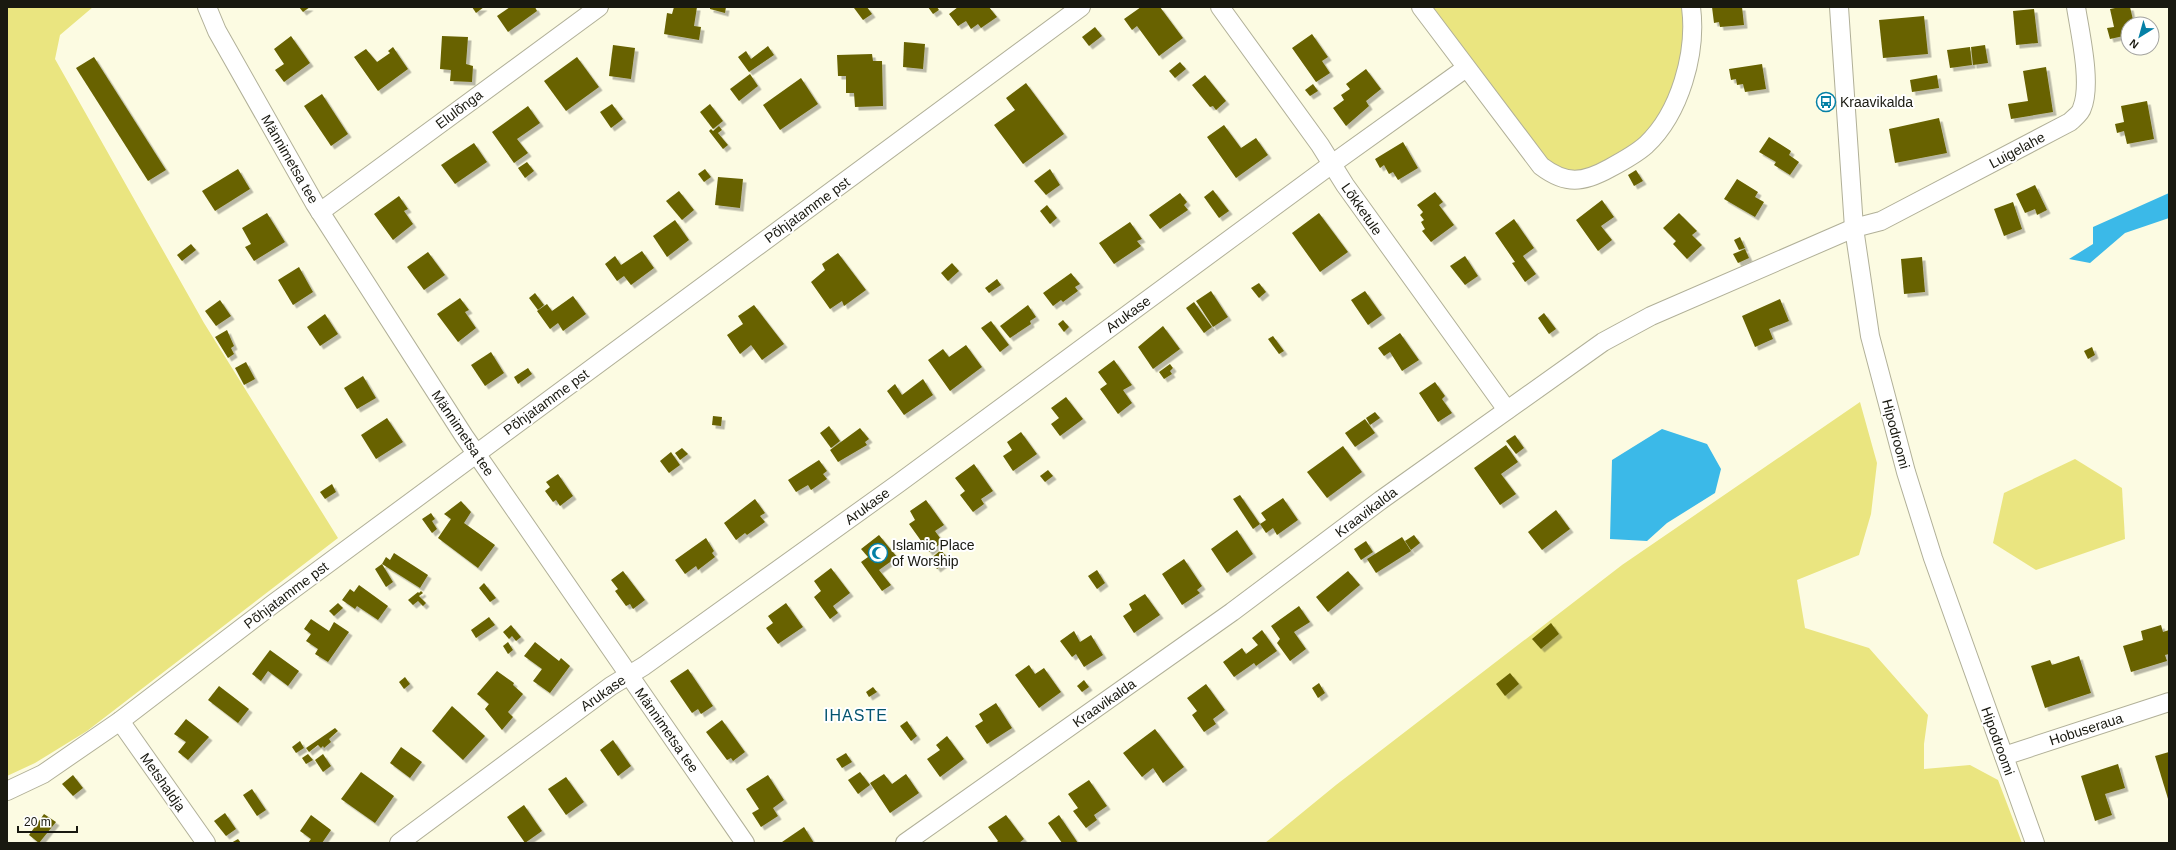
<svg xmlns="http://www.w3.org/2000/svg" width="2176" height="850" font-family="Helvetica,sans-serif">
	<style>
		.green { fill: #eae580 }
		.water { fill: #3bb9e8 }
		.building { fill: #676206; filter: url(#shadow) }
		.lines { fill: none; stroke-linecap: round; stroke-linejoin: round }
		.minor-casing { stroke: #b1b098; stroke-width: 20 }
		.minor { stroke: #fff; stroke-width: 18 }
		.labels { text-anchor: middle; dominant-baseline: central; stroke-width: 4; stroke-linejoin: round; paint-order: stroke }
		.poi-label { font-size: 14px; fill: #191910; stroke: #fff; text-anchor: start }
		.street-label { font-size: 14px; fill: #191910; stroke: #fff }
		.quarter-label { font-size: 16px; letter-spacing: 1px; fill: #04546e; stroke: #fff }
	</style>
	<defs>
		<filter id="shadow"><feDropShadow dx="3.5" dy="3.5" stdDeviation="0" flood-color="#0004"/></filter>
	</defs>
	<rect width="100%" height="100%" fill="#fcfbe2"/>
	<g class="green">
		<path d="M7 7H93L60 35 55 59 204 323 338 538 87 731 35 763 7 776Z"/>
		<path d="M1429 7H1682L1685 70 1675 96 1639 144 1592 174 1549 167Z"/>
		<path d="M1860 402 1877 463 1871 514 1859 555 1797 580 1805 628 1869 648 1928 715 1924 744V769L1970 765 1998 780 2022 843H1265L1336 785 1622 565Z"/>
		<path d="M2075 459 2122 488 2125 539 2036 570 1993 543 2004 493Z"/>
	</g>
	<g class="water">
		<path d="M2169 193V218L2125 233 2090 263 2069 259 2093 244V227Z"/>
		<path d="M1662 429 1707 444 1721 469 1715 493 1667 523 1647 541 1610 539 1612 460Z"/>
	</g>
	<g class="building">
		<path d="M299 7H310L303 12Z"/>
		<path d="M472 7H484L476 13Z"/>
		<path d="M510 7H535L537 11 508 32 497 16Z"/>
		<path d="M674 7H697L694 26 701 27 699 40 664 34 667 13 672 14Z"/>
		<path d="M710 7H726L725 13 710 9Z"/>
		<path d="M856 7H867L872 14 863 20 854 8Z"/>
		<path d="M928 7H937L939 10 933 14Z"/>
		<path d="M958 7H989L997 17 981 28 978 24 971 29 966 21 958 26 949 14Z"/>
		<path d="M1141 7H1160L1183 38 1159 56 1137 26 1132 30 1124 19Z"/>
		<path d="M1712 7H1742L1744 25 1720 27 1719 22 1714 23Z"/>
		<path d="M2120 7H2130L2134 24H2128V35L2110 39 2107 28 2114 27 2110 9Z"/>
		<path d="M2034 9 2038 43 2016 45 2013 11Z"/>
		<path d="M1924 16 1928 54 1883 58 1879 20Z"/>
		<path d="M1095 27 1102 36 1089 46 1082 37Z"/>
		<path d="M1312 34 1328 57 1322 61 1330 73 1316 82 1292 48Z"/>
		<path d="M291 36 310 63 284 82 275 70 284 64 274 49Z"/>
		<path d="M442 36 468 37 466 64 473 66 472 82 450 81 451 70 440 69Z"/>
		<path d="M904 42 925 44 923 69 903 67Z"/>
		<path d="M613 45 635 48 631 79 609 76Z"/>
		<path d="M1985 45 1988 63 1973 65 1971 47Z"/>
		<path d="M768 46 774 55 749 72 738 57 746 51 751 59Z"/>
		<path d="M393 47 408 69 378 91 354 57 366 49 377 62 390 53 388 51Z"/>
		<path d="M1970 47 1972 65 1950 68 1947 50Z"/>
		<path d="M872 54 873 61H882L883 106 855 107 854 93H846V76H838L837 55Z"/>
		<path d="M94 57 166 170 148 181 76 68Z"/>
		<path d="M577 57 599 87 566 111 544 81Z"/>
		<path d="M1180 62 1186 69 1175 78 1169 71Z"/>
		<path d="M1762 64 1766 89 1745 92 1743 84 1737 85 1736 79 1731 80 1729 69Z"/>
		<path d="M2046 67 2053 112 2011 119 2008 104 2028 101 2023 71Z"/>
		<path d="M1366 69 1381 89 1366 101 1369 106 1346 126 1333 108 1344 100 1341 95 1350 89 1346 84Z"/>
		<path d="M750 74 758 86 739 101 730 89Z"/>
		<path d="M1205 75 1226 101 1216 110 1213 106 1210 107 1192 85Z"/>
		<path d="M1937 75 1939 88 1912 92 1910 80Z"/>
		<path d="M801 78 818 104 780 130 763 105Z"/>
		<path d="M1026 83 1064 134 1023 164 994 125 1015 110 1006 98Z"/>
		<path d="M1313 84 1318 91 1310 96 1305 90Z"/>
		<path d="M322 94 348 134 331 146 304 106Z"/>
		<path d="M2147 101 2154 139 2127 144 2124 131 2117 133 2115 124 2124 122 2121 106Z"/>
		<path d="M612 104 623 119 611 128 600 112Z"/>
		<path d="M710 104 723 121 713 129 700 112Z"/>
		<path d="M528 106 540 123 517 139 528 153 514 163 492 132Z"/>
		<path d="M1939 118 1947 153 1895 163 1889 129Z"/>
		<path d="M1224 125 1241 148 1256 138 1268 155 1236 178 1207 137Z"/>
		<path d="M719 126 722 130 718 133 728 145 723 149 709 131 711 129 713 131Z"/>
		<path d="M1769 137 1791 151 1789 155 1799 162 1790 175 1774 165 1776 162 1759 152Z"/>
		<path d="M1403 142 1418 168 1398 180 1393 172 1389 174 1384 165 1380 168 1375 159Z"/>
		<path d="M474 143 487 162 455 184 441 165Z"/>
		<path d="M527 162 534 171 525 178 518 168Z"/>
		<path d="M238 169 250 189 215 211 202 191Z"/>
		<path d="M705 169 711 177 704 182 698 174Z"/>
		<path d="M1050 169 1060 185 1046 195 1034 181Z"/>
		<path d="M1636 170 1643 181 1634 186 1628 175Z"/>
		<path d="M718 177 743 179 740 208 715 205Z"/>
		<path d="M1737 179 1758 192 1755 197 1764 202 1755 217 1724 199Z"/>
		<path d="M2035 185 2047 210 2037 215 2035 209 2025 213 2016 194Z"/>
		<path d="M1213 190 1229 211 1219 218 1204 197Z"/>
		<path d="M679 191 694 210 682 220 666 201Z"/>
		<path d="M1435 192 1443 202 1439 205 1454 225 1431 242 1422 231 1425 229 1421 222 1424 220 1420 215 1423 212 1417 205Z"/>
		<path d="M1180 193 1187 202 1184 205 1188 210 1160 229 1149 215Z"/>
		<path d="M399 196 408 209 404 211 413 224 393 240 374 214Z"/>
		<path d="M1602 200 1614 217 1601 226 1612 240 1598 251 1576 220Z"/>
		<path d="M2013 202 2022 229 2004 236 1994 209Z"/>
		<path d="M1047 205 1057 218 1050 224 1040 211Z"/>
		<path d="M267 213 285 242 254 261 245 247 251 244 242 228Z"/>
		<path d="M1319 213 1348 252 1320 272 1292 233Z"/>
		<path d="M1679 213 1697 231 1692 235 1702 245 1687 259 1673 244 1676 241 1663 228Z"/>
		<path d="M1514 219 1534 248 1523 256 1536 274 1525 282 1512 263 1515 262 1495 233Z"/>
		<path d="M675 220 689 240 667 257 653 236Z"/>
		<path d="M1130 222 1142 239 1137 241 1141 246 1114 264 1099 243Z"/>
		<path d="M1740 237 1745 248 1739 250 1734 240Z"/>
		<path d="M191 244 196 250 182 261 177 255Z"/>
		<path d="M1745 249 1749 258 1738 263 1733 254Z"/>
		<path d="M642 251 654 268 631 285 624 276 617 281 605 264 615 256 621 265Z"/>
		<path d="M428 252 445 275 424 290 407 267Z"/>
		<path d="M838 253 866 290 844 306 842 301 830 309 811 282 825 270 822 264Z"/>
		<path d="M1465 256 1478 276 1465 285 1450 266Z"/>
		<path d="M1922 257 1925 292 1904 294 1901 259Z"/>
		<path d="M952 263 959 271 948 281 941 273Z"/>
		<path d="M299 267 313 292 293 305 278 280Z"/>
		<path d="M1071 273 1080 284 1075 287 1078 291 1063 302 1061 300 1053 306 1043 293Z"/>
		<path d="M997 279 1001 285 989 293 985 288Z"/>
		<path d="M1259 283 1266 292 1259 298 1251 288Z"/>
		<path d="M1211 291 1228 317 1213 327 1196 301Z"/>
		<path d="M1365 291 1382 315 1368 325 1351 300Z"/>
		<path d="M535 293 544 305 538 310 529 298Z"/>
		<path d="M573 296 586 314 563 331 558 323 550 329 537 311 547 304 552 311Z"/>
		<path d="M460 298 469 310 465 312 476 328 458 342 437 314Z"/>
		<path d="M1780 299 1789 321 1769 329 1773 339 1755 347 1742 316Z"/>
		<path d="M220 300 231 316 216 326 205 311Z"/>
		<path d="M1194 302 1212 327 1204 333 1186 308Z"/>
		<path d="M754 305 784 344 762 360 751 345 740 354 727 335 743 324 738 316Z"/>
		<path d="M1028 305 1036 317 1030 321 1031 324 1010 338 1000 326Z"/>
		<path d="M1544 313 1556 329 1549 334 1538 318Z"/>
		<path d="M325 314 338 334 320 346 307 327Z"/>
		<path d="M1063 320 1069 327 1064 332 1058 324Z"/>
		<path d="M991 321 1009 345 1000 352 981 328Z"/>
		<path d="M1163 326 1180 349 1153 369 1138 347Z"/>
		<path d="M227 330 234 346 231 348 234 354 228 358 215 337Z"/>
		<path d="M1400 333 1419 360 1402 371 1390 352 1384 356 1378 348Z"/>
		<path d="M1273 336 1284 351 1279 354 1268 339Z"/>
		<path d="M966 345 982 367 950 391 928 360 943 349 949 357Z"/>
		<path d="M2092 347 2095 355 2088 359 2084 351Z"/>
		<path d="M491 352 504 373 485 386 471 365Z"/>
		<path d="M1114 360 1132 385 1123 390 1132 403 1118 414 1100 389 1107 384 1098 372Z"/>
		<path d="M246 362 255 379 244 385 235 368Z"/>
		<path d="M1170 364 1173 368 1170 371 1172 374 1164 379 1159 372Z"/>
		<path d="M528 368 532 374 518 384 514 377Z"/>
		<path d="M363 376 376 398 357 409 344 388Z"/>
		<path d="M923 379 933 395 904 415 887 391 895 384 902 395Z"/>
		<path d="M1435 382 1445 396 1442 399 1452 413 1438 422 1419 393Z"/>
		<path d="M1066 397 1083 419 1060 436 1051 424 1059 418 1051 408Z"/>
		<path d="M1375 412 1380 418 1370 425 1366 418Z"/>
		<path d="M713 416 722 417 721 426 712 425Z"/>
		<path d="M387 418 403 442 376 459 361 435Z"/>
		<path d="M1365 419 1375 433 1355 447 1345 433Z"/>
		<path d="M829 426 840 441 831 448 820 433Z"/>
		<path d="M860 428 869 439 865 442 867 445 838 462 830 450Z"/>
		<path d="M1021 432 1037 454 1013 471 1003 456 1012 450 1007 442Z"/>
		<path d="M1515 435 1524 448 1516 454 1506 441Z"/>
		<path d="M1506 445 1518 462 1501 474 1516 494 1500 505 1474 468Z"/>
		<path d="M1343 446 1362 472 1327 498 1307 472Z"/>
		<path d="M682 448 688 454 680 460 675 453Z"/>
		<path d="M671 452 680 465 669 473 660 461Z"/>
		<path d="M819 460 827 471 823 474 827 479 811 490 808 485 796 492 788 480Z"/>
		<path d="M974 464 993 491 981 499 984 504 973 512 960 495 965 491 955 478Z"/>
		<path d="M1048 470 1053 476 1045 482 1040 476Z"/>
		<path d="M558 474 573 496 560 506 556 500 553 502 545 491 550 487 546 482Z"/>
		<path d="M332 484 336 492 325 499 320 492Z"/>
		<path d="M1240 495 1260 524 1253 529 1233 499Z"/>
		<path d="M1283 498 1298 520 1277 535 1273 528 1266 533 1260 524 1266 520 1261 513Z"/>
		<path d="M755 499 765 513 760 516 765 522 747 535 745 533 736 540 724 523Z"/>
		<path d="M926 500 944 525 935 531 943 542 929 552 909 524 915 520 910 511Z"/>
		<path d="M461 501 471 512 464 523 495 545 478 568 438 538 451 519 444 514Z"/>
		<path d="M1556 510 1570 529 1542 550 1528 532Z"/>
		<path d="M431 513 435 519 432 521 437 529 432 533 422 519Z"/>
		<path d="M1237 530 1253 554 1227 573 1211 549Z"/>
		<path d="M879 535 897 557 879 570 891 585 882 591 861 562 868 557 861 549Z"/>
		<path d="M1414 535 1420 543 1411 550 1405 541Z"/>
		<path d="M1402 537 1411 551 1376 573 1367 559Z"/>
		<path d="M706 538 714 551 712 553 715 557 698 570 696 566 685 574 675 560Z"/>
		<path d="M1366 541 1373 552 1361 560 1354 549Z"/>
		<path d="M941 550 949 560 937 569 930 559Z"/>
		<path d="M394 553 428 575 420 588 382 564 386 557 390 560Z"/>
		<path d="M1184 559 1202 586 1197 590 1200 593 1182 605 1162 574Z"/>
		<path d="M382 564 393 582 386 587 375 569Z"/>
		<path d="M831 568 850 593 833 606 838 613 830 619 814 597 821 591 814 581Z"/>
		<path d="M1097 570 1105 583 1097 589 1088 576Z"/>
		<path d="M623 571 645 600 633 609 630 604 626 606 615 591 618 589 611 580Z"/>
		<path d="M1348 571 1360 585 1328 612 1316 597Z"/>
		<path d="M484 583 496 598 490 602 479 588Z"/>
		<path d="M359 585 388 606 378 620 357 606 355 609 342 600 350 589 354 592Z"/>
		<path d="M421 591 423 593 419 596 426 603 423 606 418 601 413 605 408 600 418 592 419 593Z"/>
		<path d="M1145 594 1160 615 1134 633 1123 616 1132 610 1129 604Z"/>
		<path d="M338 603 343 608 334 616 329 611Z"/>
		<path d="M786 603 803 627 778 644 766 628 773 623 768 616Z"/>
		<path d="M1299 606 1310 622 1294 632 1306 649 1290 661 1277 643 1280 639 1271 626Z"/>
		<path d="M489 617 495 625 476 638 471 630Z"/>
		<path d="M311 619 329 631 334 622 349 632 328 662 315 654 318 649 306 641 311 634 304 629Z"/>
		<path d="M1551 623 1559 634 1541 649 1532 639Z"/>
		<path d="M511 625 521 637 516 641 512 636 509 639 503 632Z"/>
		<path d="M2161 625 2163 632 2169 630V654L2165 655 2167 661 2131 672 2123 646 2143 640 2141 631Z"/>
		<path d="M1262 630 1277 651 1256 666 1254 663 1234 677 1223 662 1242 648 1246 654 1258 645 1252 638Z"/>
		<path d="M1074 631 1080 642 1091 635 1103 655 1084 667 1076 654 1072 657 1060 641Z"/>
		<path d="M508 642 513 650 508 654 503 646Z"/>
		<path d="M535 642 559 661 561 658 570 666 550 693 533 681 542 669 524 656Z"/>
		<path d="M270 650 299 671 288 686 268 671 261 681 252 674Z"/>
		<path d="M2079 656 2091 693 2045 708 2031 666 2050 660 2052 665Z"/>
		<path d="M1029 665 1035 674 1044 668 1061 692 1039 708 1015 675Z"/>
		<path d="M688 669 713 706 701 714 698 709 692 713 670 681Z"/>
		<path d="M497 671 514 683 513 685 523 694 508 712 513 717 502 730 485 709 489 704 477 694Z"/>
		<path d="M1510 673 1519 684 1505 696 1496 684Z"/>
		<path d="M405 677 410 684 404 689 399 682Z"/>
		<path d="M1084 680 1089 687 1082 692 1077 686Z"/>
		<path d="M1319 683 1325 693 1318 698 1312 688Z"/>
		<path d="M1206 684 1225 710 1213 719 1216 724 1204 732 1192 715 1197 711 1187 698Z"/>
		<path d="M219 686 249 709 238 723 208 700Z"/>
		<path d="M873 687 877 692 869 697 866 692Z"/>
		<path d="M996 703 1012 728 987 744 975 726 983 721 979 714Z"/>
		<path d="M452 706 485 736 463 760 432 731Z"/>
		<path d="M186 719 209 737 188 760 178 752 186 742 174 734Z"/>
		<path d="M722 720 745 752 733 761 731 758 727 760 706 732Z"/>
		<path d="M907 721 917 736 911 741 900 726Z"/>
		<path d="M335 728 338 731 329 739 331 742 324 748 323 746 321 748 318 745 309 752 306 748Z"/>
		<path d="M1155 729 1184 767 1163 783 1153 768 1142 777 1123 753Z"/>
		<path d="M947 736 964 759 940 777 927 759 940 750 936 745Z"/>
		<path d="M613 740 631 766 618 776 600 750Z"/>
		<path d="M300 741 304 748 296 753 292 747Z"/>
		<path d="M401 747 422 762 410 778 390 763Z"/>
		<path d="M2169 752V802L2155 756Z"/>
		<path d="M846 753 852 762 842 768 836 759Z"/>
		<path d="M308 754 313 760 306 764 302 758Z"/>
		<path d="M323 754 331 766 323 772 315 760Z"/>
		<path d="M2118 764 2125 788 2105 794 2112 815 2095 821 2081 776Z"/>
		<path d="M361 772 394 796 375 823 341 799Z"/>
		<path d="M860 772 870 785 858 794 848 780Z"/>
		<path d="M884 774 892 784 906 774 919 793 890 813 870 783Z"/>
		<path d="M73 775 83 788 73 796 62 784Z"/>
		<path d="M768 775 784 800 773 808 778 816 761 827 752 813 759 809 746 789Z"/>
		<path d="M566 777 584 802 566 815 548 789Z"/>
		<path d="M1089 780 1107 806 1094 815 1097 820 1086 828 1073 811 1078 808 1068 794Z"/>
		<path d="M252 789 266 810 257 816 243 795Z"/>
		<path d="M524 805 542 831 525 843 507 817Z"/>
		<path d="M225 813 236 829 226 836 214 821Z"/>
		<path d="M44 814 56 822 39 843 29 835Z"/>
		<path d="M311 815 331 830 322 843H308L311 839 300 831Z"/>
		<path d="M1006 815 1024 839 1019 843H996L998 841 988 827Z"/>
		<path d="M1059 815 1078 843H1062L1048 823Z"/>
		<path d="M804 827 814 843H782V842Z"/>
		<path d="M238 839 241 843H231Z"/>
	</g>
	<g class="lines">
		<g class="minor-casing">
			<g id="minor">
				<path d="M207 7 217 31 315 204 464 436 745 843"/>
				<path d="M1220 7 1320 145 1345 185 1507 410"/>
				<path d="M1421 7 1541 166C1566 185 1583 183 1610 168 1623 161 1636 154 1646 145 1680 113 1697 53 1691 7"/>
				<path d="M1839 7 1854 228 1870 336 1906 472 1933 558 2035 843"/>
				<path d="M320 212 599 7"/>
				<path d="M120 721 206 843"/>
				<path d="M2004 756 2169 702"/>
				<path d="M7 791 43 774 120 721 273 604 1081 7"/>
				<path d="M399 843 611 686 644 666 899 483 1332 164 1466 68"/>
				<path d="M905 843 1232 612 1381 500 1603 342 1651 316 1854 228 1881 221 2070 122C2074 118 2081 113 2082 108 2092 84 2080 33 2076 7"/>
			</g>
		</g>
		<use href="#minor" class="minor"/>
	</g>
	<defs>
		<g id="bus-ring" transform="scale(1)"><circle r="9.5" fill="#fff" stroke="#0580a6" stroke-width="1.5"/><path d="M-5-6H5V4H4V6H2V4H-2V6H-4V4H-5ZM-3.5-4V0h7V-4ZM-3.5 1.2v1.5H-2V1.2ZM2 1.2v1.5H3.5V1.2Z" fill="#0580a6"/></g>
		<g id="mosque-ring" transform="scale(1)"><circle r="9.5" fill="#fff" stroke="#0580a6" stroke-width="1.5"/><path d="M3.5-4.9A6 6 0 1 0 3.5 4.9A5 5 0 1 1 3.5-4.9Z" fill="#0580a6"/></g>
	</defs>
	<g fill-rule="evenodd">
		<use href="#bus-ring" x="1826" y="102"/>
		<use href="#mosque-ring" x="878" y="553"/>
	</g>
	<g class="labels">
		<g class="poi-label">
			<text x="1840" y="102">Kraavikalda</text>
			<text x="892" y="545">Islamic Place<tspan x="892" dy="16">of Worship</tspan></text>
		</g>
		<g class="street-label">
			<text transform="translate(459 109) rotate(-37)">Elulõnga</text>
			<text transform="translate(2017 150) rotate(-28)">Luigelahe</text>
			<text transform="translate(290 159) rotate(60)">Männimetsa tee</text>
			<text transform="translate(1362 209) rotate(55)">Lõkketule</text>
			<text transform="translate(807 210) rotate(-36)">Põhjatamme pst</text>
			<text transform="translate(1128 314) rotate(-36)">Arukase</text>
			<text transform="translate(546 402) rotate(-36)">Põhjatamme pst</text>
			<text transform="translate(463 433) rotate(56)">Männimetsa tee</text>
			<text transform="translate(1896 434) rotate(75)">Hipodroomi</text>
			<text transform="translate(867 506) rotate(-36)">Arukase</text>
			<text transform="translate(1366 512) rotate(-37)">Kraavikalda</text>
			<text transform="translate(286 595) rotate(-37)">Põhjatamme pst</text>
			<text transform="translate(603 693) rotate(-35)">Arukase</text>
			<text transform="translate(1104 703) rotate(-35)">Kraavikalda</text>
			<text transform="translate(2086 729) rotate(-18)">Hobuseraua</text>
			<text transform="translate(667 730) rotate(55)">Männimetsa tee</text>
			<text transform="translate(1998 741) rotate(70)">Hipodroomi</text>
			<text transform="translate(163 782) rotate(55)">Metshaldja</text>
		</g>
		<g class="quarter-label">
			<text x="856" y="715">IHASTE</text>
		</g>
	</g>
	<rect width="2176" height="850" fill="none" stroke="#191910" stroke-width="16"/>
	<g transform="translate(2140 36) rotate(217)"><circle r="19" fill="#ffffff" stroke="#a3a39f"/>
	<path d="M0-3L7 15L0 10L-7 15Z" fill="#0580a6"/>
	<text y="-6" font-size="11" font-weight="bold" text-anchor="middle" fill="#191910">N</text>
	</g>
	<path d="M18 826v6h59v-6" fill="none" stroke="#191910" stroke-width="2"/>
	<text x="24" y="826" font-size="12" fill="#191910" stroke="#ffffff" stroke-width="3" paint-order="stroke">20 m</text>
</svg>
